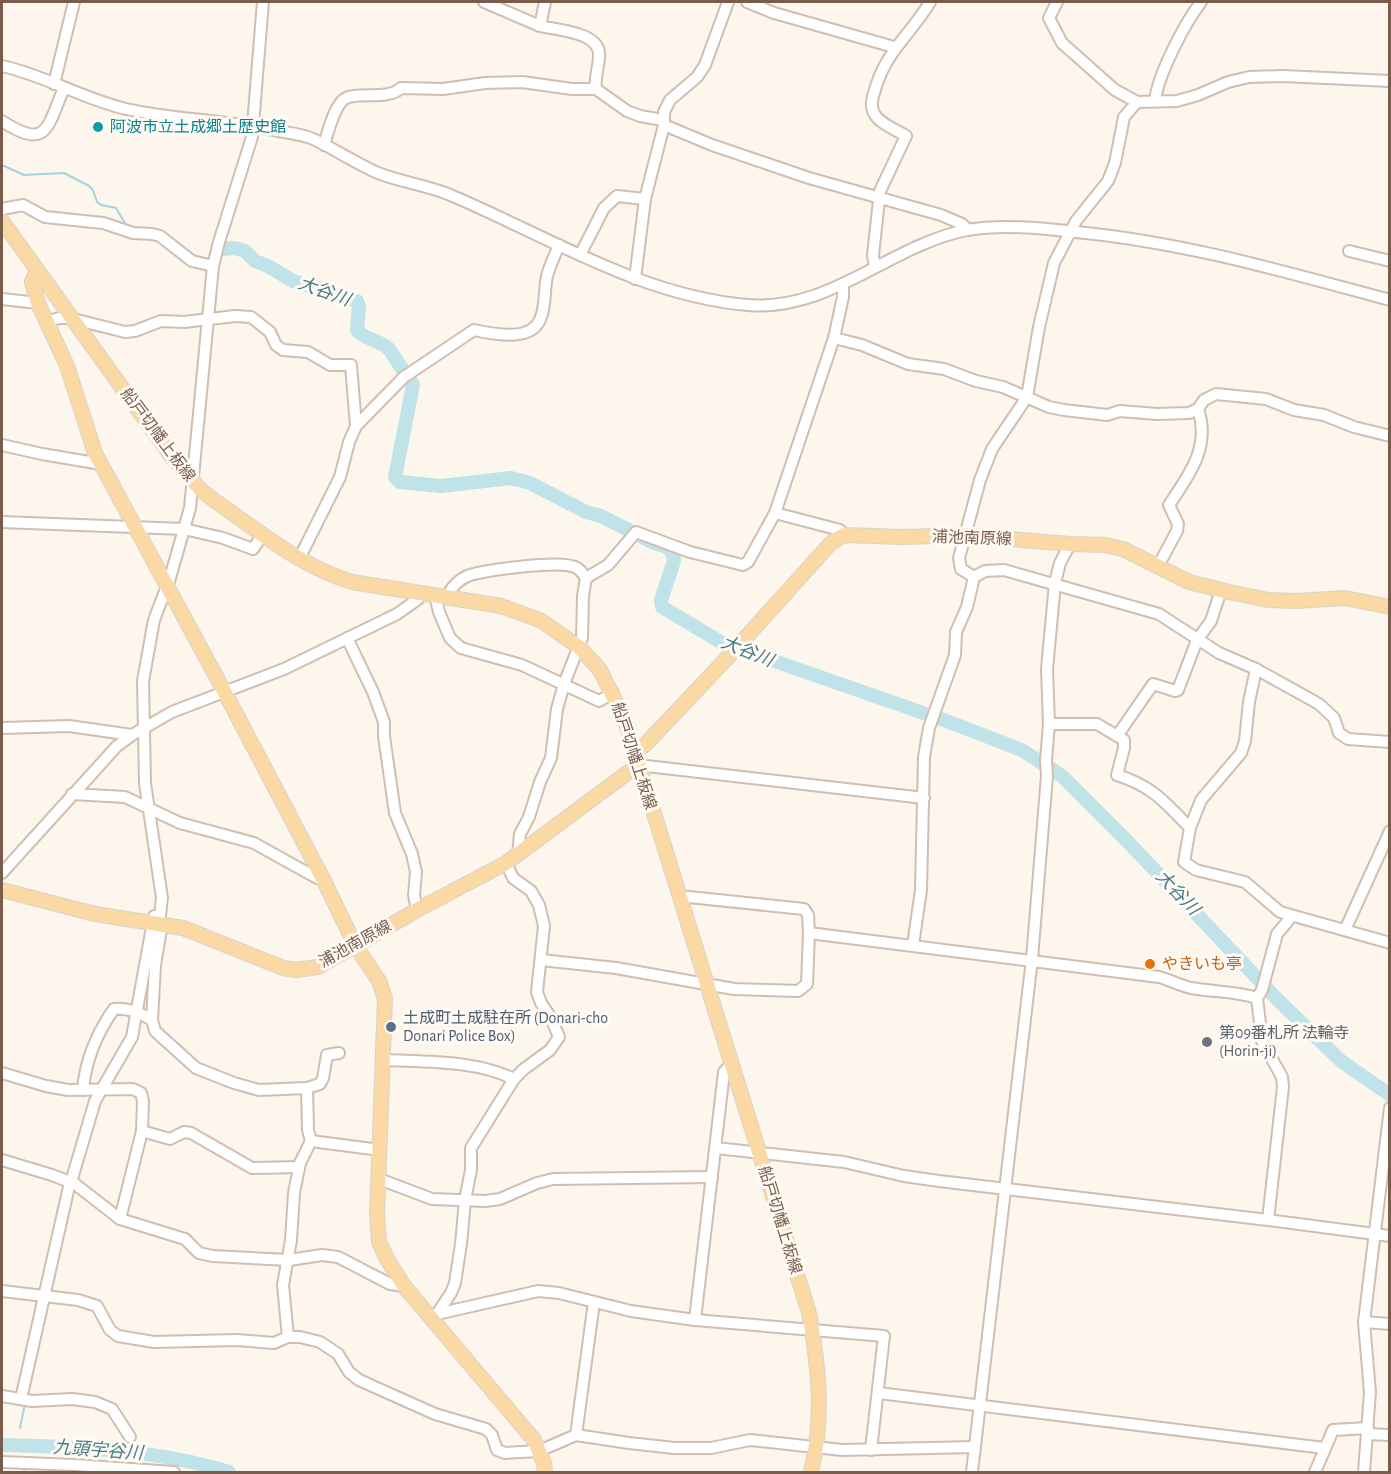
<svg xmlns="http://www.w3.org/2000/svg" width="1391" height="1474" font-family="'Alegreya Sans','Noto Sans JP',sans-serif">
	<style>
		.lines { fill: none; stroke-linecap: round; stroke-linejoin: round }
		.stream { stroke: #a5d3da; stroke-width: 2 }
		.river { stroke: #bfe3e8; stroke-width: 14 }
		.minor-casing { stroke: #d1beb0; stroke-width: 14 }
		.major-casing { stroke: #dad1cd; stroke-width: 16 }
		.minor { stroke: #fff; stroke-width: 10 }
		.major { stroke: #fbd9a5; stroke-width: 14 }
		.culture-dot { fill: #0f9aa8; stroke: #fffaf3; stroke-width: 2 }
		.food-dot { fill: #e8710a; stroke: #fffaf3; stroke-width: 2 }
		.service-dot { fill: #5c6f8a; stroke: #fffaf3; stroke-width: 2 }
		.worship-dot { fill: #6b7280; stroke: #fffaf3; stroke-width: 2 }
		.labels { text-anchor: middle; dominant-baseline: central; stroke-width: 6; stroke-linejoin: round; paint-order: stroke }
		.culture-label { font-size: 16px; fill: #0d838f; stroke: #fffaf3; text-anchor: start }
		.street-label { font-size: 16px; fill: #7a5c4d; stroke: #fffaf3 }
		.food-label { font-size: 16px; fill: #c56008; stroke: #fffaf3; text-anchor: start }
		.service-label { font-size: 16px; fill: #4e5e75; stroke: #fffaf3; text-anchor: start }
		.worship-label { font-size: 16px; fill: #5b616d; stroke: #fffaf3; text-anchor: start }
		.water-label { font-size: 18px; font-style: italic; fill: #437c86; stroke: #fffaf3 }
	</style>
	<rect width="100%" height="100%" fill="#fdf6ec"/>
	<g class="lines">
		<g class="stream">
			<path d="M2 165 24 175 64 173 89 186 93 190 97 202 101 205 116 208 126 225"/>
			<path d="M20 1428 25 1404"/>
			<path d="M24 1471 25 1472"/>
		</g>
		<g class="river">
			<path d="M222 249 235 248 245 251 255 261 268 266 293 281 357 301 359 306 357 330C365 340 380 340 389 349L413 385 395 477 400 482 441 486 511 478 530 483 586 512 601 516 652 542 667 547 673 554 674 561 661 600 662 607 729 647 760 656 949 722 1022 750 1062 776 1129 843 1278 1000 1341 1061 1390 1095"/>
			<path d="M2 1445C78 1447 155 1449 229 1472"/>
		</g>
		<g class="minor-casing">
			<g id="minor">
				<path d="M484 2 540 26"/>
				<path d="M545 2 540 26C557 30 601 32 599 56 599 67 594 78 596 89"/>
				<path d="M747 2 774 13 894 47"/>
				<path d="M1057 2 1049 18 1062 43 1115 90 1137 102 1177 101 1198 95 1228 82 1249 77 1283 76 1390 81"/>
				<path d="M2 66C44 75 83 99 126 109 175 120 228 120 278 131 289 133 302 134 313 139 335 149 355 163 378 173 401 182 425 185 448 194 546 235 640 296 748 305 830 312 890 245 967 230 1002 224 1040 228 1076 232 1183 242 1286 272 1390 300"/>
				<path d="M54 84 74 2"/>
				<path d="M1155 101C1158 74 1185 23 1201 2"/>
				<path d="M2 121C48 151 47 127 64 88"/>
				<path d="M664 125 712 145 809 178 941 215 962 224 968 230"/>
				<path d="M324 145C328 132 333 111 342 101 353 89 386 102 401 88L443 89 485 83 522 82 572 89H596L627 111 640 116 663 120"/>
				<path d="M2 209 23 205 45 217 103 223 133 233 152 234 160 236 192 261 213 266"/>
				<path d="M1349 251 1390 261"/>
				<path d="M580 255 604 208 617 196 645 199"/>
				<path d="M875 267 873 255 880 191 906 136C897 130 877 123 873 111 871 106 872 98 874 93 885 51 910 36 930 2"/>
				<path d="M635 279 645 199 664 125V112L670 100 697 77 705 65 728 2"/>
				<path d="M2 299 38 303"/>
				<path d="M47 322 59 318H69L125 332 135 331 161 321 184 322 235 316 251 317 270 332 276 345 283 350 308 352 330 365H351L356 426"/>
				<path d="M834 338 862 345 908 364 944 369 976 381 1003 387 1049 407 1064 410 1107 415 1120 411 1157 414 1189 413 1198 409 1204 400 1216 394 1266 399 1294 410 1324 415 1354 427 1390 436"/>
				<path d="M2 445 42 454 101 464"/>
				<path d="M775 513 840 530 844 535"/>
				<path d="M2 522 184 529 223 538 253 549 263 534"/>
				<path d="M299 559 340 477 349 442 356 426 404 377 474 330C493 334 533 343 541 317 546 304 544 289 547 276 550 265 555 255 559 245"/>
				<path d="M1158 566 1177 531 1178 524 1169 505C1189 475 1211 447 1198 409"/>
				<path d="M974 577 961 569 959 558 980 480 992 449 1027 397 1039 327 1054 263 1076 221 1108 181 1115 163 1124 117 1137 102"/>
				<path d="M435 595 439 612 450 638 461 648 522 665 599 701 613 693"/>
				<path d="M448 597C450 587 461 578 470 575 488 570 563 559 577 568 580 570 584 575 586 578"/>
				<path d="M347 638 373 692 384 722V736L395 813 412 854 416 872 414 895 417 910"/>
				<path d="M1256 669 1249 702 1245 741 1241 753 1201 800 1190 828 1184 862 1196 870 1245 882 1280 912 1390 943"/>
				<path d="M1049 724H1097L1124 740V748L1117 775C1152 786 1165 802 1190 828"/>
				<path d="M2 728 69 726 132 735"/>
				<path d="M1117 736 1153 684 1175 691 1178 690 1197 640 1211 621 1221 590"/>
				<path d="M638 765 924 798"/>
				<path d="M72 794 125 797 180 823 254 843 317 878 323 879"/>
				<path d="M518 855 520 834 529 817 540 782 551 758 557 709 564 684 582 638 583 596 586 578 608 565 636 532 690 552 743 565 748 562 775 513 834 338 843 297V285"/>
				<path d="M2 873 117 746 132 735 172 712 284 669 397 614 418 599 419 593"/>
				<path d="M679 896 804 909 808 915 809 933 1159 977C1170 980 1179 985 1191 988 1213 992 1236 991 1257 998"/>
				<path d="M1292 916 1277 934 1262 990 1257 998 1262 1041 1282 1077 1283 1087 1268 1220 1390 1236"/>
				<path d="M159 924 162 898 145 783 143 681 154 620 170 578 190 508 213 266 219 242 252 137 263 2"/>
				<path d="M162 924 155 965 152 1020 155 1031 196 1068 234 1083 259 1090 307 1088 320 1084 323 1078 327 1055 339 1053"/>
				<path d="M1345 930 1390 831"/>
				<path d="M913 945 921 890 924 757 929 728 955 655 956 632 967 607 974 577 985 571 1004 570 1159 614 1219 653 1256 669 1319 704 1334 718 1339 733 1348 739 1390 742"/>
				<path d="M541 960 616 968 734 989 798 991 807 984 809 933"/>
				<path d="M384 1060C427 1062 475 1060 514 1079"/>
				<path d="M2 1073 46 1086 68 1090 133 1089 141 1093 143 1101 142 1131 120 1219"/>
				<path d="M307 1088 308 1130 311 1141"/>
				<path d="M83 1090C85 1062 97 1032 114 1009 127 1008 141 1013 152 1020"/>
				<path d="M142 1131 170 1139 184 1132 191 1133 252 1168 299 1167"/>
				<path d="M716 1148 844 1162 904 1176 939 1181 1268 1220"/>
				<path d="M2 1160 52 1175 75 1184 120 1219 185 1239 199 1253 213 1256 289 1260 322 1255 338 1257 390 1284 404 1286"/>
				<path d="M379 1179 432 1199 485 1201 500 1199 537 1183 553 1179 712 1177"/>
				<path d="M71 1182 95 1101 132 1037 154 916"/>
				<path d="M2 1291 78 1300 97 1306 110 1330 118 1336 154 1342 237 1340 274 1343 288 1337H300L320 1342 338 1354 349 1372 359 1380 435 1414 486 1429 492 1435 497 1450 505 1453 539 1451 576 1435 629 1443 674 1448H711L750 1440 842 1450 975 1447"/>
				<path d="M437 1314 538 1291 559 1293 631 1311 695 1320 884 1336 871 1450"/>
				<path d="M433 1316 437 1314 451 1293 455 1283 461 1244 465 1200 471 1170V1148L514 1079 524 1069 550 1050 559 1037 551 1018 541 1003 537 992 544 926 539 905 531 891 513 878 506 863"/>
				<path d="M695 1320 724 1072 732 1063"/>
				<path d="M1364 1322 1390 1324"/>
				<path d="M288 1337 283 1285 291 1240 294 1193 300 1163 311 1141 380 1150"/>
				<path d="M879 1393 1324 1448"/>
				<path d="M2 1396 32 1401 72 1399 95 1402 112 1409 130 1437"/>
				<path d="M21 1399 70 1182"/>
				<path d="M1367 1434 1390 1435"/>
				<path d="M576 1435 594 1302"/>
				<path d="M2 1462 75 1465 174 1472"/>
				<path d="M972 1472 1032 959 1047 776 1046 760 1049 724 1047 669 1055 583 1060 563 1070 544"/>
				<path d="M1315 1472 1333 1430 1368 1428"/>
				<path d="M1364 1472 1370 1392 1364 1322 1390 1108"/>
			</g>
		</g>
		<g class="major-casing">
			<g id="major">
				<path d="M2 221 172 457 202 491 215 501C259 531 301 567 352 582L501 606 540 620 579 647 600 670 625 720 809 1313C819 1367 824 1419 811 1472"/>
				<path d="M37 270 32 282 38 303 67 366 95 453 224 691 323 879 355 945 379 981 385 998 377 1215 379 1242 387 1259 404 1286 534 1440 544 1463 545 1472"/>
				<path d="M635 750 644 746 729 656 813 563 831 543 844 535 903 537 964 535 1070 544 1106 545 1123 549 1189 582 1229 592 1268 600 1296 601 1345 598 1390 607"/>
				<path d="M2 890 95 914 183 928 283 968 296 970 318 967 417 910 506 863 638 765"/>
			</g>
		</g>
		<use href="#minor" class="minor"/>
		<use href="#major" class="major"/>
	</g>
	<circle class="culture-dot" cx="98" cy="127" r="6"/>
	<circle class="food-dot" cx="1150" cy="964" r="6"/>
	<circle class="service-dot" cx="391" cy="1027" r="6"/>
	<circle class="worship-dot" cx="1207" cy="1042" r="6"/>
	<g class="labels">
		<g class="culture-label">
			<text x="110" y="127">阿波市立土成郷土歴史館</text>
		</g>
		<g class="street-label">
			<text transform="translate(158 435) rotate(53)">船戸切幡上板線</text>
			<text transform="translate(972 538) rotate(2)">浦池南原線</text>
			<text transform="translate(634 756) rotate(72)">船戸切幡上板線</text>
			<text transform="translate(355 944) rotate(-29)">浦池南原線</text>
			<text transform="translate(780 1220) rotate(73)">船戸切幡上板線</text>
		</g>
		<g class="food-label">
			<text x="1162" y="964">やきいも亭</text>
		</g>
		<g class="service-label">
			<text x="403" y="1018">土成町土成駐在所 (Donari-cho<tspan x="403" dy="18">Donari Police Box)</tspan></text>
		</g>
		<g class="worship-label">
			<text x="1219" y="1033">第09番札所 法輪寺<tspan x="1219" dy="18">(Horin-ji)</tspan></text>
		</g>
		<g class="water-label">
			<text transform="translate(324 292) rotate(20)">大谷川</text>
			<text transform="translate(747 652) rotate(22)">大谷川</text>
			<text transform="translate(1177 893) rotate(46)">大谷川</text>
			<text transform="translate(98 1451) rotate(4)">九頭宇谷川</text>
		</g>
	</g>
	<rect width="1391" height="1474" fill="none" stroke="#7a5c4d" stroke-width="6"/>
</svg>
